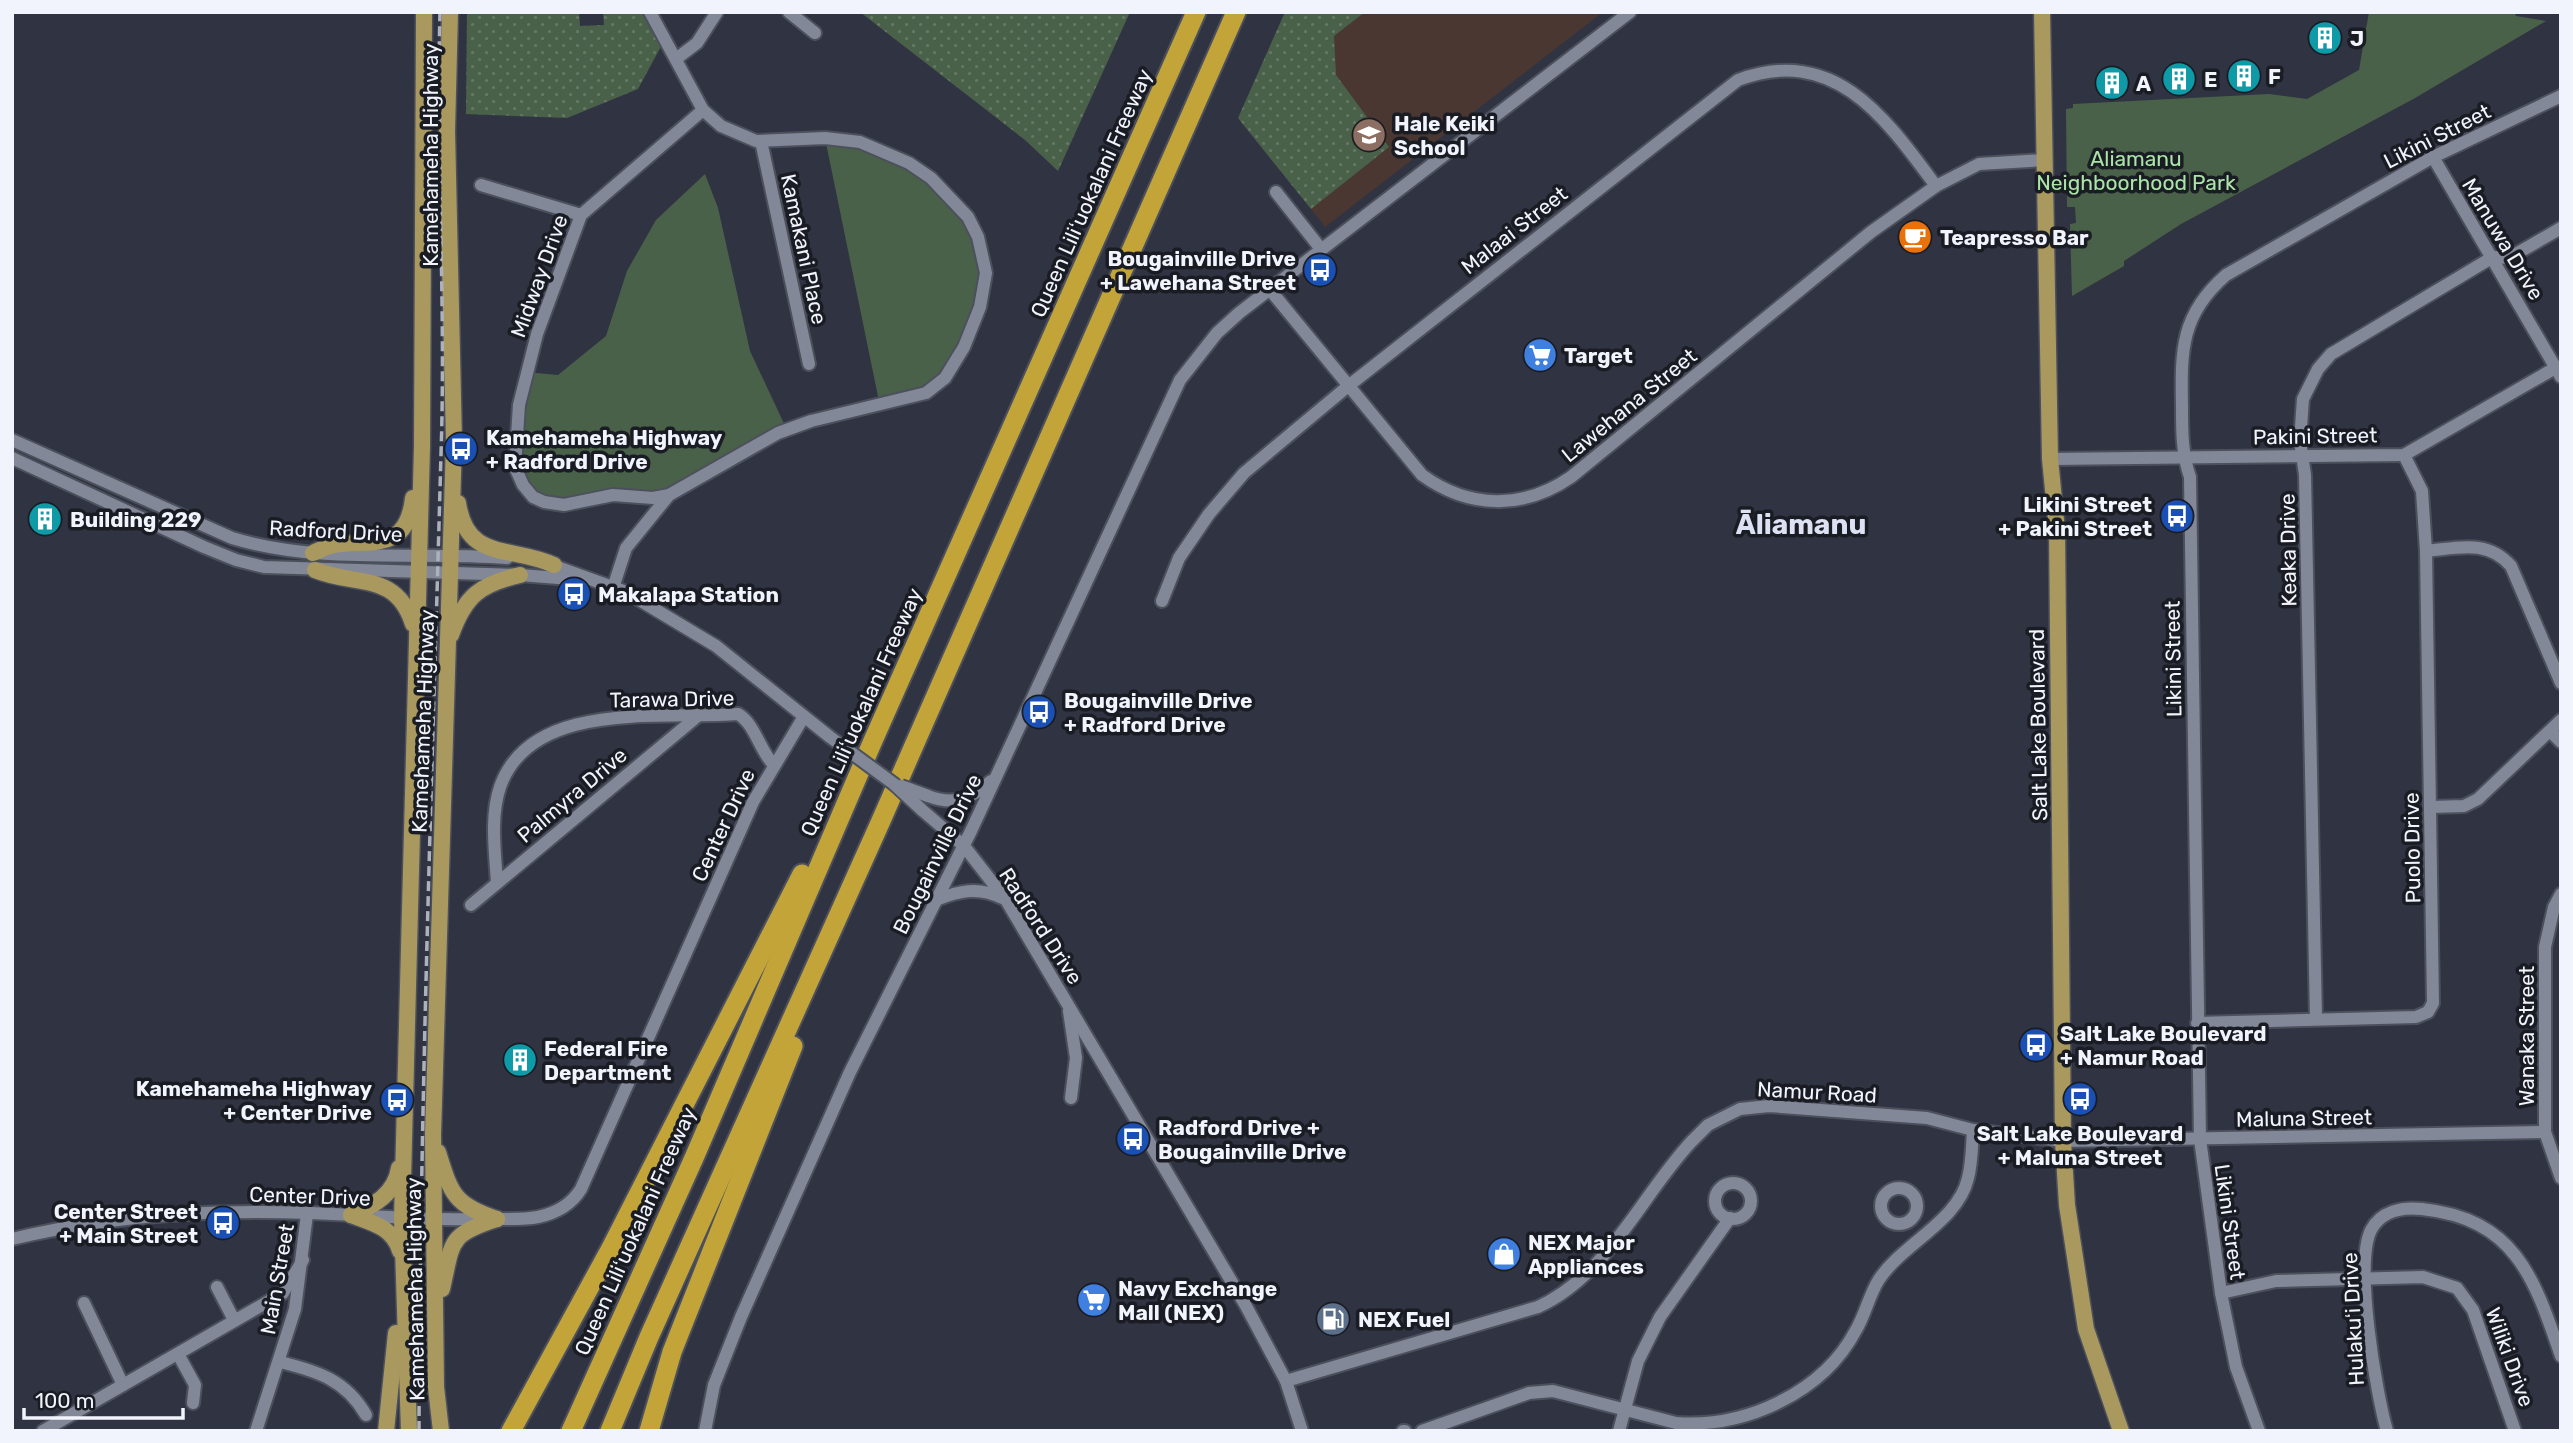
<svg xmlns="http://www.w3.org/2000/svg" width="2573" height="1443" font-family="Rubik,sans-serif">
	<style>
		.education { fill: #4b3731 }
		.grass { fill: url(#grass-dots) }
		.park { fill: #4a6149 }
		.lines { fill: none; stroke-linecap: round; stroke-linejoin: round }
		.minor-casing { stroke: #4c505c; stroke-width: 16 }
		.major-casing { stroke: #4c505c; stroke-width: 19 }
		.highway-casing { stroke: #4c505c; stroke-width: 23 }
		.minor { stroke: #838898; stroke-width: 12 }
		.major { stroke: #a9995f; stroke-width: 16 }
		.highway { stroke: #c3a439; stroke-width: 19 }
		.rail { stroke: #adb1bb; stroke-width: 3.5; stroke-dasharray: 10 5; stroke-linecap: butt }
		.minor-bridge-casing { stroke: #4c505c; stroke-width: 16; stroke-linecap: butt }
		.minor-bridge { stroke: #838898; stroke-width: 12 }
		.labels { text-anchor: middle; dominant-baseline: central; stroke-width: 7; stroke-linejoin: round; paint-order: stroke }
		.poi-label { font-size: 21px; font-weight: bold; fill: #f1f4fd; stroke: #1a1c23; text-anchor: start }
		.street-label { font-size: 21px; fill: #f1f4fd; stroke: #1a1c23 }
		.park-label { font-size: 21px; fill: #aae4a7; stroke: #1a1c23 }
		.district-label { font-size: 28px; font-weight: bold; fill: #dce2f4; stroke: #1a1c23 }
	</style>
	<defs>
		<pattern id="grass-dots" width="8" height="8" patternUnits="userSpaceOnUse" patternTransform="scale(1.75)"><rect width="8" height="8" fill="#4a6149"/><path d="M2 2h.1M6 6h.1" fill="none" stroke="#657864" stroke-width="1.8" stroke-linecap="round"/></pattern>
	</defs>
	<rect width="100%" height="100%" fill="#303442"/>
	<path class="education" d="M1365 12H1603L1325 227 1284 174 1333 36Z"/>
	<g class="grass">
		<path d="M467 12H579L580 26 604 25 603 12H650L665 39 638 89 567 118 466 114Z"/>
		<path d="M860 12H1130L1058 171 1025 140Z"/>
		<path d="M1285 12H1365L1334 36 1336 75 1389 147 1311 209 1238 118Z"/>
	</g>
	<g class="park">
		<path d="M2369 12H2514L2516 16 2546 21 2415 98 2181 224 2124 261V266L2072 296 2070 224 2076 223 2075 207H2067L2066 109 2073 108V104L2269 94 2307 99 2359 70Z"/>
		<path d="M825 138 909 163 968 217 985 291 945 378 880 406Z"/>
		<path d="M705 174 718 208 750 351 787 430 669 495 549 503 519 479 525 372 558 375 606 336 627 271 656 220Z"/>
	</g>
	<g class="lines">
		<g class="minor-casing">
			<g id="minor">
				<path d="M650 12 703 110 721 126 756 141 825 138 860 142 909 163 931 178 968 217 978 237 986 273 980 307 964 347 945 378 926 393 811 421 778 433 669 495 653 498 613 495 564 505 544 502 533 497 523 485 515 467 519 405 537 334 581 215 703 110"/>
				<path d="M789 12 815 33"/>
				<path d="M676 59 697 43 717 12"/>
				<path d="M761 141 809 364"/>
				<path d="M2433 157 2561 377"/>
				<path d="M481 185 581 215"/>
				<path d="M1276 192 1321 249"/>
				<path d="M1271 291 1422 475C1469 509 1523 510 1571 477L1871 232 1936 186 1979 164 2044 160"/>
				<path d="M12 440 232 538C321 565 416 551 507 558"/>
				<path d="M12 458 204 547 236 560 264 567 520 575 584 580"/>
				<path d="M2050 459 2404 455 2557 367"/>
				<path d="M2426 551C2459 548 2487 539 2511 566L2561 683"/>
				<path d="M546 563 626 592 716 646 830 737"/>
				<path d="M613 588 626 548 669 495"/>
				<path d="M1162 601 1179 558 1209 514 1244 473 1347 387 1738 80C1834 44 1885 117 1936 186"/>
				<path d="M2550 731 2561 742"/>
				<path d="M928 796C954 806 971 799 991 781"/>
				<path d="M2431 807 2464 806 2478 799 2561 720"/>
				<path d="M922 810 964 846 1006 900 1246 1306 1286 1381 1302 1431"/>
				<path d="M497 883C495 851 490 817 500 787 531 698 666 720 738 714 755 724 759 749 773 764"/>
				<path d="M2561 894 2554 907 2545 947V1132L2561 1178"/>
				<path d="M936 900C959 891 978 886 1002 898"/>
				<path d="M471 905 699 715"/>
				<path d="M1069 1011 1076 1058 1071 1098"/>
				<path d="M2316 1018 2305 475 2300 441 2303 399 2318 369 2331 354 2493 257 2509 258 2561 228"/>
				<path d="M2197 1023 2416 1017 2428 1012 2433 1003 2426 551 2422 491 2404 455"/>
				<circle cx="1733" cy="1201" r="18"/>
				<circle cx="1899" cy="1206" r="18"/>
				<path d="M12 1239C124 1212 237 1208 352 1215 398 1218 444 1220 490 1219 506 1219 523 1220 538 1217 557 1213 571 1205 581 1189L753 802 803 718"/>
				<path d="M217 1287 234 1320"/>
				<path d="M2221 1293 2276 1281 2423 1277 2457 1288 2473 1310 2515 1431"/>
				<path d="M84 1303 123 1385"/>
				<path d="M178 1354 195 1385 193 1403"/>
				<path d="M280 1362C317 1371 346 1380 366 1415"/>
				<path d="M1286 1381 1538 1307C1608 1275 1641 1196 1691 1142L1708 1125 1740 1109 1769 1106 1927 1118 1973 1130 2063 1141 2545 1132"/>
				<path d="M43 1431 283 1293 303 1260"/>
				<path d="M256 1431 295 1309 307 1214"/>
				<path d="M705 1431 714 1385 741 1317 850 1072 971 831 1180 380 1217 333 1239 313 1630 12"/>
				<path d="M1403 1431H1405"/>
				<path d="M1422 1431 1529 1393 1553 1391 1676 1423C1745 1428 1823 1393 1856 1330 1865 1315 1869 1296 1878 1281 1901 1244 1958 1222 1968 1178 1972 1163 1972 1145 1973 1130"/>
				<path d="M1619 1431 1638 1361 1660 1317 1730 1218"/>
				<path d="M2259 1431 2236 1367 2221 1293 2200 1139 2190 477C2182 454 2182 432 2182 408 2181 351 2180 315 2226 275L2433 157 2561 96"/>
				<path d="M2387 1431C2376 1392 2354 1265 2371 1230 2381 1211 2402 1207 2422 1209 2515 1219 2534 1277 2561 1356"/>
			</g>
		</g>
		<g class="major-casing">
			<g id="major">
				<path d="M2042 12 2050 459 2057 530 2063 1141 2067 1205 2086 1329 2121 1431"/>
				<path d="M458 503C467 562 510 545 554 565"/>
				<path d="M313 553C320 550 327 546 334 545 371 539 407 553 413 498"/>
				<path d="M315 570C356 587 396 571 413 624"/>
				<path d="M451 635C465 596 480 584 520 575"/>
				<path d="M438 1152C451 1194 454 1205 497 1219"/>
				<path d="M351 1215C374 1206 395 1194 399 1168"/>
				<path d="M351 1215C372 1223 393 1227 400 1251"/>
				<path d="M442 1289C453 1242 447 1235 497 1219"/>
				<path d="M386 1431 396 1333"/>
				<path d="M409 1431 402 1218 422 447 424 12"/>
				<path d="M441 1431 436 1387 433 1135 454 442 447 131 450 12"/>
			</g>
		</g>
		<g class="highway-casing">
			<g id="highway">
				<path d="M511 1431 611 1248 802 874"/>
				<path d="M571 1431 694 1158 872 743 1196 12"/>
				<path d="M610 1431 649 1337 880 823 1236 12"/>
				<path d="M649 1431 672 1352 793 1046"/>
			</g>
		</g>
		<use href="#minor" class="minor"/>
		<use href="#major" class="major"/>
		<use href="#highway" class="highway"/>
		<path class="rail" d="M419 1431C420 1105 432 780 441 454 446 307 436 160 440 12"/>
		<g class="minor-bridge-casing">
			<g id="minor-bridge">
				<path d="M830 737 894 784 922 810"/>
				<path d="M901 786 928 796"/>
			</g>
		</g>
		<use href="#minor-bridge" class="minor-bridge"/>
	</g>
	<defs>
		<g id="building-disc" transform="scale(1.75)"><circle r="9.5" fill="#0f9aa8" stroke="#1a1c23"/><path d="M-4-6H4V6H1V3H-1V6H-4ZM-2.5-4.3h1.7v1.8h-1.7ZM.8-4.3h1.7v1.8H.8ZM-2.5-1h1.7V.8h-1.7ZM.8-1h1.7V.8H.8Z" fill="#fff"/></g>
		<g id="school-disc" transform="scale(1.75)"><circle r="9.5" fill="#8d6e63" stroke="#1a1c23"/><path d="M0-5L7-2L0 1L-7-2ZM-4 1L0 2.5L4 1V4Q0 6-4 4Z" fill="#fff"/></g>
		<g id="cafe-disc" transform="scale(1.75)"><circle r="9.5" fill="#e8710a" stroke="#1a1c23"/><path d="M-5.5-4.5H6V0H3Q3 3.5 0 3.5H-2.5Q-5.5 3.5-5.5 0ZM3-3.2v2h1.7v-2ZM-6 4.5H4V6H-6Z" fill="#fff"/></g>
		<g id="bus-disc" transform="scale(1.75)"><circle r="9.5" fill="#1a4fb4" stroke="#1a1c23"/><path d="M-5-6H5V4H4V6H2V4H-2V6H-4V4H-5ZM-3.5-4V0h7V-4ZM-3.5 1.2v1.5H-2V1.2ZM2 1.2v1.5H3.5V1.2Z" fill="#fff"/></g>
		<g id="supermarket-disc" transform="scale(1.75)"><circle r="9.5" fill="#3f7fe0" stroke="#1a1c23"/><path d="M-6-5.5h2.5l.6 2H6L4.5 2H-2.5L-4.4-4H-6ZM-1.5 3.2a1.3 1.3 0 1 0 .1 0ZM3 3.2a1.3 1.3 0 1 0 .1 0Z" fill="#fff"/></g>
		<g id="shop-disc" transform="scale(1.75)"><circle r="9.5" fill="#3f7fe0" stroke="#1a1c23"/><path d="M-5-2.5h2.3a2.7 3.5 0 0 1 5.4 0H5L5.5 6h-11ZM-1.5-2.5h3a1.5 2.3 0 0 0-3 0Z" fill="#fff"/></g>
		<g id="fuel-disc" transform="scale(1.75)"><circle r="9.5" fill="#5c6f8a" stroke="#1a1c23"/><path d="M-5.5-6h7V0h2V4h1.3V-2.5L3-4.5l.8-.8L6-3V5H2.5V1h-1V6h-7ZM-4.2-4.7v3.2H.2V-4.7Z" fill="#fff"/></g>
	</defs>
	<g fill-rule="evenodd">
		<use href="#building-disc" x="2325" y="38"/>
		<use href="#building-disc" x="2244" y="76"/>
		<use href="#building-disc" x="2179" y="79"/>
		<use href="#building-disc" x="2112" y="83"/>
		<use href="#school-disc" x="1369" y="135"/>
		<use href="#cafe-disc" x="1915" y="237"/>
		<use href="#bus-disc" x="1320" y="270"/>
		<use href="#supermarket-disc" x="1540" y="355"/>
		<use href="#bus-disc" x="461" y="449"/>
		<use href="#bus-disc" x="2177" y="516"/>
		<use href="#building-disc" x="45" y="519"/>
		<use href="#bus-disc" x="574" y="594"/>
		<use href="#bus-disc" x="1039" y="712"/>
		<use href="#bus-disc" x="2036" y="1045"/>
		<use href="#building-disc" x="520" y="1060"/>
		<use href="#bus-disc" x="2080" y="1099"/>
		<use href="#bus-disc" x="397" y="1100"/>
		<use href="#bus-disc" x="1133" y="1139"/>
		<use href="#bus-disc" x="223" y="1223"/>
		<use href="#shop-disc" x="1504" y="1254"/>
		<use href="#supermarket-disc" x="1094" y="1300"/>
		<use href="#fuel-disc" x="1333" y="1319"/>
	</g>
	<g class="labels">
		<g class="poi-label">
			<text x="2350" y="38">J</text>
			<text x="2268" y="76">F</text>
			<text x="2204" y="79">E</text>
			<text x="2136" y="83">A</text>
			<text x="1394" y="123">Hale Keiki<tspan x="1394" dy="24">School</tspan></text>
			<text x="1940" y="237">Teapresso Bar</text>
			<text x="1296" y="258" text-anchor="end">Bougainville Drive<tspan x="1296" dy="24">+ Lawehana Street</tspan></text>
			<text x="1564" y="355">Target</text>
			<text x="486" y="437">Kamehameha Highway<tspan x="486" dy="24">+ Radford Drive</tspan></text>
			<text x="2152" y="504" text-anchor="end">Likini Street<tspan x="2152" dy="24">+ Pakini Street</tspan></text>
			<text x="70" y="519">Building 229</text>
			<text x="598" y="594">Makalapa Station</text>
			<text x="1064" y="700">Bougainville Drive<tspan x="1064" dy="24">+ Radford Drive</tspan></text>
			<text x="2060" y="1033">Salt Lake Boulevard<tspan x="2060" dy="24">+ Namur Road</tspan></text>
			<text x="544" y="1048">Federal Fire<tspan x="544" dy="24">Department</tspan></text>
			<text x="372" y="1088" text-anchor="end">Kamehameha Highway<tspan x="372" dy="24">+ Center Drive</tspan></text>
			<text x="1158" y="1127">Radford Drive +<tspan x="1158" dy="24">Bougainville Drive</tspan></text>
			<text x="2080" y="1133" text-anchor="middle">Salt Lake Boulevard<tspan x="2080" dy="24">+ Maluna Street</tspan></text>
			<text x="198" y="1211" text-anchor="end">Center Street<tspan x="198" dy="24">+ Main Street</tspan></text>
			<text x="1528" y="1242">NEX Major<tspan x="1528" dy="24">Appliances</tspan></text>
			<text x="1118" y="1288">Navy Exchange<tspan x="1118" dy="24">Mall (NEX)</tspan></text>
			<text x="1358" y="1319">NEX Fuel</text>
		</g>
		<g class="street-label">
			<text transform="translate(2437 136) rotate(-27)">Likini Street</text>
			<text transform="translate(430 155) rotate(-90)">Kamehameha Highway</text>
			<text transform="translate(1091 193) rotate(-66)">Queen Liliʻuokalani Freeway</text>
			<text transform="translate(1514 230) rotate(-38)">Malaai Street</text>
			<text transform="translate(2503 239) rotate(59)">Manuwa Drive</text>
			<text transform="translate(804 249) rotate(78)">Kamakani Place</text>
			<text transform="translate(539 276) rotate(-70)">Midway Drive</text>
			<text transform="translate(1629 405) rotate(-39)">Lawehana Street</text>
			<text transform="translate(2315 436) rotate(-1)">Pakini Street</text>
			<text transform="translate(336 531) rotate(3)">Radford Drive</text>
			<text transform="translate(2288 550) rotate(-91)">Keaka Drive</text>
			<text transform="translate(2173 659) rotate(-91)">Likini Street</text>
			<text transform="translate(672 699) rotate(-1)">Tarawa Drive</text>
			<text transform="translate(861 712) rotate(-66)">Queen Liliʻuokalani Freeway</text>
			<text transform="translate(423 721) rotate(-88)">Kamehameha Highway</text>
			<text transform="translate(2038 725) rotate(-91)">Salt Lake Boulevard</text>
			<text transform="translate(572 795) rotate(-40)">Palmyra Drive</text>
			<text transform="translate(723 825) rotate(-65)">Center Drive</text>
			<text transform="translate(2412 848) rotate(-91)">Puolo Drive</text>
			<text transform="translate(937 854) rotate(-64)">Bougainville Drive</text>
			<text transform="translate(1041 926) rotate(57)">Radford Drive</text>
			<text transform="translate(2526 1036) rotate(-90)">Wanaka Street</text>
			<text transform="translate(1817 1092) rotate(3)">Namur Road</text>
			<text transform="translate(2304 1118) rotate(-1)">Maluna Street</text>
			<text transform="translate(310 1196) rotate(2)">Center Drive</text>
			<text transform="translate(2230 1222) rotate(82)">Likini Street</text>
			<text transform="translate(635 1231) rotate(-66)">Queen Liliʻuokalani Freeway</text>
			<text transform="translate(277 1279) rotate(-80)">Main Street</text>
			<text transform="translate(415 1289) rotate(-91)">Kamehameha Highway</text>
			<text transform="translate(2353 1319) rotate(-93)">Hulakuʻi Drive</text>
			<text transform="translate(2510 1357) rotate(70)">Wiliki Drive</text>
		</g>
		<g class="park-label">
			<text x="2136" y="158">Aliamanu<tspan x="2136" dy="24">Neighboorhood Park</tspan></text>
		</g>
		<g class="district-label">
			<text x="1801" y="524">Āliamanu</text>
		</g>
	</g>
	<rect width="2573" height="1443" fill="none" stroke="#f1f4fd" stroke-width="28"/>
	<path d="M24 1408v10h159v-10" fill="none" stroke="#f1f4fd" stroke-width="3.5"/>
	<text x="35" y="1408" font-size="21" fill="#f1f4fd" stroke="#1a1c23" stroke-width="5" paint-order="stroke">100 m</text>
</svg>
